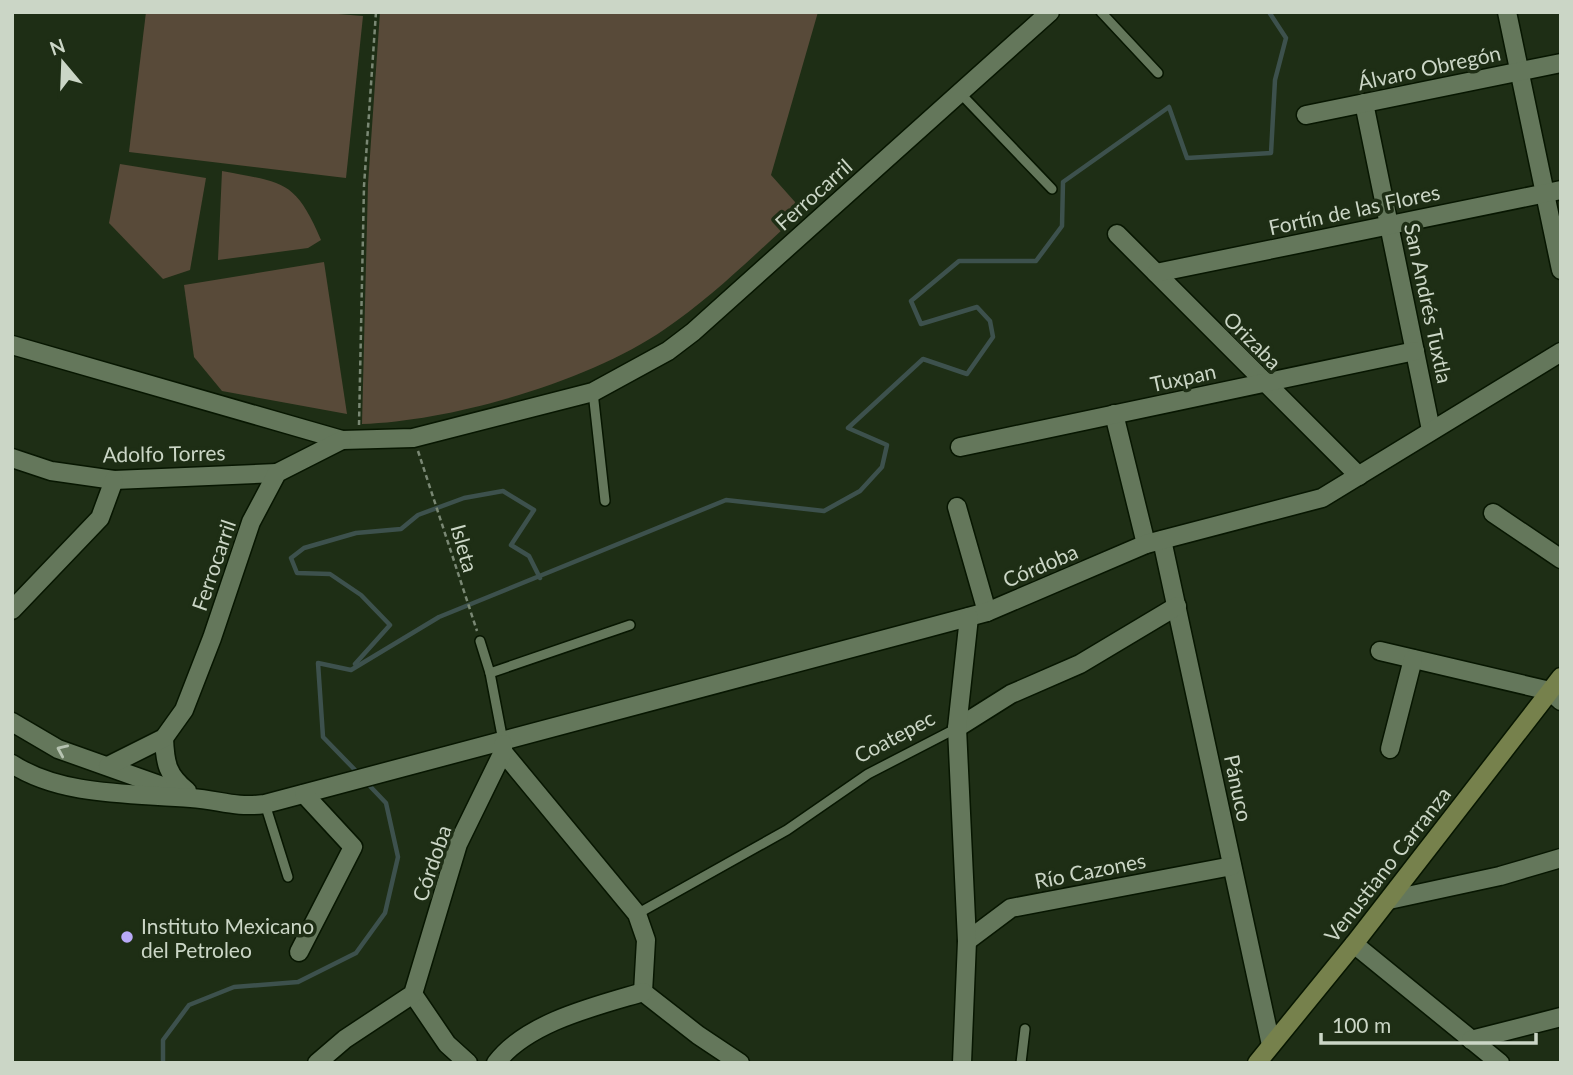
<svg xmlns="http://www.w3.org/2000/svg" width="1573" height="1075" font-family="Lato,sans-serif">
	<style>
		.green { fill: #584a39 }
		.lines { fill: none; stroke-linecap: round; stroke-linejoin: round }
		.stream { stroke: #3d514d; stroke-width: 4.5 }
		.lane-casing { stroke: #071601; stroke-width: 12 }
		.street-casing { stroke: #071601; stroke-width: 21 }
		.secondary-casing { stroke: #071601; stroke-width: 21 }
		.path { stroke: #7a8874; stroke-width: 2.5; stroke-dasharray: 5 3.5; stroke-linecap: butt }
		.lane { stroke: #64775b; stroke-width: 9 }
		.street { stroke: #64775b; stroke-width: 18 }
		.secondary { stroke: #76814c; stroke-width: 18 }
		.oneway { stroke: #b6c3b1 }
		.poi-dot { fill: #b9aaf7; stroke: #1e2e15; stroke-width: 2.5 }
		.labels { text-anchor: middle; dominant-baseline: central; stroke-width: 7; stroke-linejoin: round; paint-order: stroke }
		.street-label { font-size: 21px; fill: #cbd6c6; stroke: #1e2e15 }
		.poi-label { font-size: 21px; fill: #cbd6c6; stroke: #1e2e15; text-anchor: start }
	</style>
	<rect width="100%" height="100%" fill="#1e2e15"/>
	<g class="green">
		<path d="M146 12H314L363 16 346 178 129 152Z"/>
		<path d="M380 12H818L771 175 803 211C758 251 715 295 665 329 590 381 453 421 362 424L368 184Z"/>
		<path d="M120 164 206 178 190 270 163 279 109 223Z"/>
		<path d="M222 171C283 183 295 179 321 240L308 248 218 260Z"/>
		<path d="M324 262 347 414 222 391 194 357 184 285Z"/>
	</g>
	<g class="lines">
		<g class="stream">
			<path d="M355 664 390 625 361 595 330 574 297 573 291 558 304 548 356 533 401 529 418 515 464 498 503 491 534 510 511 545 529 556 540 578"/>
			<path d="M358 773 323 737 318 663 351 670 439 617 726 500 824 511 860 491 882 467 887 445 848 428 923 359 967 374 993 337 990 321 977 307 921 324 911 301 959 261H1036L1062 226 1063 182 1169 107 1187 158 1271 153 1275 80 1286 38 1269 12"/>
			<path d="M163 1063V1040L189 1005 234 987 298 982 356 953 385 913 398 857 386 803 366 782"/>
		</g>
		<g class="lane-casing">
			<g id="lane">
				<path d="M1101 12 1158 73"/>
				<path d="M960 93 1052 189"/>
				<path d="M593 392 605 501"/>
				<path d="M480 641 490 673 503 741"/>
				<path d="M490 673 630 625"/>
				<path d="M265 804 288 877"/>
				<path d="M637 914 787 830 868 774 957 728"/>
				<path d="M1021 1063 1025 1029"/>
			</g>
		</g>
		<g class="street-casing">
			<g id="street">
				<path d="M1507 12 1561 270"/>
				<path d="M1364 103 1431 430"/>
				<path d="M1306 115 1561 63"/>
				<path d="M1117 234 1359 476"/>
				<path d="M1156 273 1561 190"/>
				<path d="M12 345 342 440 413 438 593 392 668 351 693 332 1050 12"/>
				<path d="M1114 414 1146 544"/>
				<path d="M960 447 1415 351"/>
				<path d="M12 458 51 471 114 480 277 473"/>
				<path d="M957 507 987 612"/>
				<path d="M1493 513 1561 559"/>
				<path d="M1162 540 1271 1045"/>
				<path d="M12 610 100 518 114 480"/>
				<path d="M1380 651 1550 691 1561 701"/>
				<path d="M12 722 58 749 179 792"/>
				<path d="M957 728 1011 694 1080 664 1177 606"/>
				<path d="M164 738C165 763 167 775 187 791"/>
				<path d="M1390 749 1413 659"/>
				<path d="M503 752 637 914 646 940 643 992 698 1035 740 1063"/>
				<path d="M12 764C63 797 134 793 191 798 220 800 234 808 265 804L987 612 1146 544 1322 498 1561 352"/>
				<path d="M108 766 164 738 184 710 212 638 251 522 277 473 342 440"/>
				<path d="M1389 900 1500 876 1561 858"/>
				<path d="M967 941 1011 908 1232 866"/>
				<path d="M1354 944 1500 1063"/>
				<path d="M299 952 353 847 304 794"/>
				<path d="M413 994 447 1044 468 1063"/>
				<path d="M1471 1040 1561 1017"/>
				<path d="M317 1063 345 1039 413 994 458 844 503 752V744"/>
				<path d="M496 1063C527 1022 596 1006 643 992"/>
				<path d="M962 1063 967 941 957 728 969 617"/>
			</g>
		</g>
		<g class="secondary-casing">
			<path id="secondary" d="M1257 1063 1354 944 1561 677"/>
		</g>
		<g class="path">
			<path d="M359 425 364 186 376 12"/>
			<path d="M418 451 477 631"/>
		</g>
		<use href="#lane" class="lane"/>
		<use href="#street" class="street"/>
		<use href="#secondary" class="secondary"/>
	</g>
	<defs><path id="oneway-chevron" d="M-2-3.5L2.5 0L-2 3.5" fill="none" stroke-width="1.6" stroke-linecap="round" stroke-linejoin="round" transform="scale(1.75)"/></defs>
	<use class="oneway" href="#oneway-chevron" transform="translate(62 750) rotate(-156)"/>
	<circle class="poi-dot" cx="127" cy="937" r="7"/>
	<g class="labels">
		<g class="street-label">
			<text transform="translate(1429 67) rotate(-12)">Álvaro Obregón</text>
			<text transform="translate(813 194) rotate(-42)">Ferrocarril</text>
			<text transform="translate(1354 209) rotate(-12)">Fortín de las Flores</text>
			<text transform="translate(1429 303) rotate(78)">San Andrés Tuxtla</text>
			<text transform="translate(1253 340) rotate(45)">Orizaba</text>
			<text transform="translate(1183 377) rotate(-12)">Tuxpan</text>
			<text transform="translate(164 453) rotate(-1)">Adolfo Torres</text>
			<text transform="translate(465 548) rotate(74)">Isleta</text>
			<text transform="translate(213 565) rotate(-71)">Ferrocarril</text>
			<text transform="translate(1040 565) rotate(-23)">Córdoba</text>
			<text transform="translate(894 736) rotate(-28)">Coatepec</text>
			<text transform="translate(1239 788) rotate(78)">Pánuco</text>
			<text transform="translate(431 863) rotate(-71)">Córdoba</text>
			<text transform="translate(1387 864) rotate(-52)">Venustiano Carranza</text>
			<text transform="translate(1090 870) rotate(-11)">Río Cazones</text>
		</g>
		<g class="poi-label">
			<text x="141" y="925">Instituto Mexicano<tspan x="141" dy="24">del Petroleo</tspan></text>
		</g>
	</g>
	<rect width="1573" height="1075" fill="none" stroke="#cbd6c6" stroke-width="28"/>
	<g transform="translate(63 63) rotate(341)" stroke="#1e2e15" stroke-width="5" paint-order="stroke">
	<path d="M0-5L12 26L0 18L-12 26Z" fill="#cbd6c6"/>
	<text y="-10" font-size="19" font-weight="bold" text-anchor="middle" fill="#cbd6c6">N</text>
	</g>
	<path d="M1321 1033v10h215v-10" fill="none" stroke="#cbd6c6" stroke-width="3.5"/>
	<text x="1332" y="1033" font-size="21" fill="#cbd6c6" stroke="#1e2e15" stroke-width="5" paint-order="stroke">100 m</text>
</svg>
